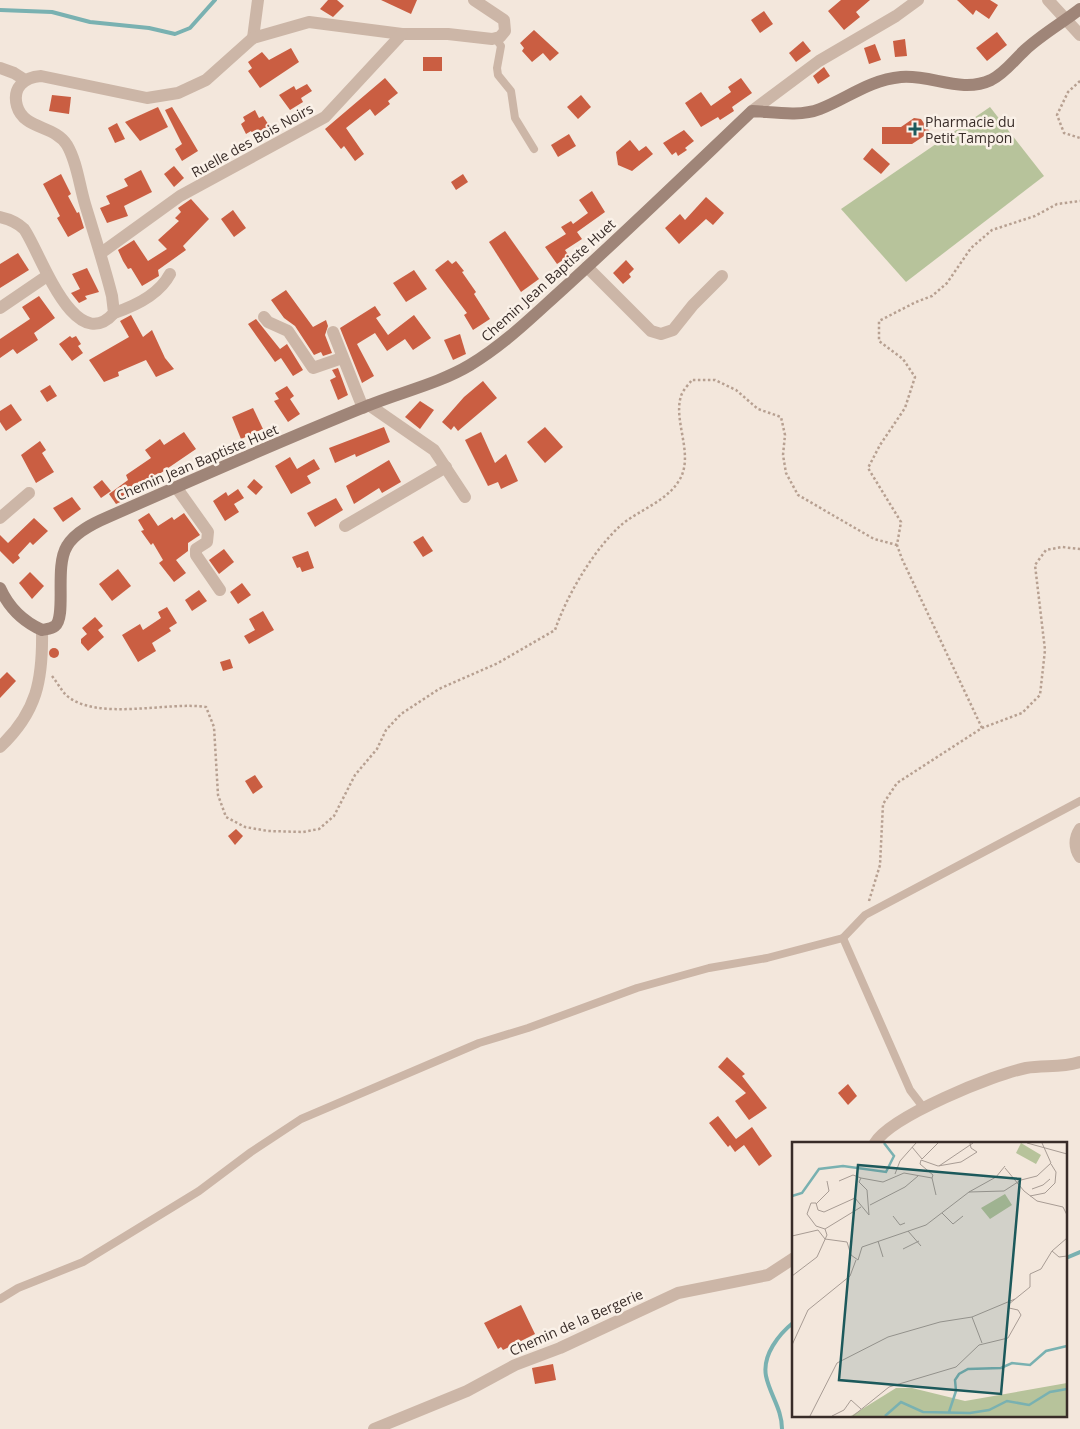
<svg xmlns="http://www.w3.org/2000/svg" width="1080" height="1429" font-family="'Open Sans',sans-serif">
	<style>
		.green { fill: #b7c39b }
		.lines { fill: none; stroke-linecap: round; stroke-linejoin: round }
		.stream { stroke: #79b1b1; stroke-width: 4 }
		.building { fill: #ca5e42 }
		.path { stroke: #b7a091; stroke-width: 2.5; stroke-dasharray: 2.5 2.5; stroke-linecap: butt }
		.lane { stroke: #ccb6a7; stroke-width: 8 }
		.street { stroke: #ccb6a7; stroke-width: 12 }
		.secondary { stroke: #9f8578; stroke-width: 12 }
		.poi-dot { fill: #1c595b; stroke: #faf1e8; stroke-width: 2 }
		.labels { text-anchor: middle; dominant-baseline: central; stroke-width: 5; stroke-linejoin: round; paint-order: stroke }
		.poi-label { font-size: 14px; fill: #382c28; stroke: #faf1e8; text-anchor: start }
		.street-label { font-size: 14px; fill: #382c28; stroke: #faf1e8 }
		.inset-river { fill: none; stroke: #79b1b1; stroke-width: 2.5 }
		.inset-road { fill: none; stroke: #a89c94; stroke-width: 1 }
		.view { fill: #1c595b; fill-opacity: 0.15; stroke: #1c595b; stroke-width: 2.5 }
		.inset-edge { fill: none; stroke: #382c28; stroke-width: 2.5 }
	</style>
	<rect width="100%" height="100%" fill="#f3e7dc"/>
	<path class="green" d="M990 107 1044 176 906 282 841 209Z"/>
	<g class="lines">
		<g class="stream">
			<path d="M0 10 52 12 90 22 149 28 175 34 190 28 215 0"/>
			<path d="M1066 1258 1080 1252"/>
			<path d="M782 1429C782 1409 770 1395 766 1376 762 1355 779 1334 794 1322"/>
		</g>
	</g>
	<g class="building">
		<path d="M328 0H337L344 6 333 17 320 9Z"/>
		<path d="M381 0H417L411 14Z"/>
		<path d="M841 0H870L856 12 860 17 844 30 828 11Z"/>
		<path d="M957 0H990L998 5 989 19 976 10 973 15Z"/>
		<path d="M764 11 773 24 760 33 751 20Z"/>
		<path d="M534 30 559 53 550 61 543 53 532 62 522 51 524 48 520 43Z"/>
		<path d="M997 32 1007 45 987 61 976 48Z"/>
		<path d="M905 39 907 56 895 57 893 41Z"/>
		<path d="M803 41 811 51 796 62 789 53Z"/>
		<path d="M875 44 881 60 869 64 864 48Z"/>
		<path d="M291 48 299 62 260 88 248 71 252 68 248 62 262 52 269 60Z"/>
		<rect x="423" y="57" width="19" height="14"/>
		<path d="M824 67 830 76 818 84 813 76Z"/>
		<path d="M385 78 398 93 388 101 390 104 375 116 370 109 346 128 364 154 355 161 344 146 341 149 325 129Z"/>
		<path d="M741 78 752 93 732 107 734 111 720 120 718 117 701 127 685 103 701 92 711 106 731 92 728 87Z"/>
		<path d="M307 84 312 91 301 98 303 102 290 110 279 95 294 86 296 90Z"/>
		<path d="M52 95 71 97 69 114 49 111Z"/>
		<path d="M581 95 591 107 578 119 567 107Z"/>
		<path d="M158 107 168 127 140 141 125 122Z"/>
		<path d="M172 107 198 151 182 161 175 149 182 144 165 110Z"/>
		<path d="M255 110 259 118 263 116 270 127 254 136 251 131 246 134 241 124 245 121 243 117Z"/>
		<path d="M914 118 921 119 930 132 912 144H882V127H901Z"/>
		<path d="M117 123 125 139 115 143 108 128Z"/>
		<path d="M684 130 694 141 685 148 687 150 678 156 676 152 672 155 663 143Z"/>
		<path d="M569 134 576 146 558 157 551 145Z"/>
		<path d="M630 140 639 151 646 146 653 154 632 171 618 165 616 152Z"/>
		<path d="M872 148 890 164 881 174 863 159Z"/>
		<path d="M174 166 184 178 174 187 164 174Z"/>
		<path d="M141 170 152 192 124 206 128 216 107 223 100 208 110 204 106 196 128 186 124 179Z"/>
		<path d="M61 174 71 194 68 196 77 213 79 212 84 228 68 237 57 218 60 216 43 184Z"/>
		<path d="M463 174 468 182 456 190 451 182Z"/>
		<path d="M592 191 605 212 577 232 582 239 565 250 569 256 557 264 545 247 566 234 561 227 571 221 573 224 588 213 579 200Z"/>
		<path d="M706 197 724 213 713 225 706 219 679 244 665 228 680 214 685 220Z"/>
		<path d="M191 199 209 219 183 246 186 250 158 270 159 276 142 286 131 268 128 269 123 261 118 250 134 240 148 261 167 249 158 240 179 221 175 218 181 212 178 208Z"/>
		<path d="M233 210 246 228 234 237 221 219Z"/>
		<path d="M505 231 539 279 521 292 489 242Z"/>
		<path d="M18 253 29 270 0 288V264Z"/>
		<path d="M448 260 452 264 456 261 464 271 462 272 476 292 474 294 490 319 473 330 464 315 467 313 435 270Z"/>
		<path d="M626 260 634 269 629 274 631 277 623 284 613 273Z"/>
		<path d="M87 268 99 292 85 296 87 299 79 303 71 293 80 289 72 274Z"/>
		<path d="M414 270 427 289 406 302 393 283Z"/>
		<path d="M286 290 313 327 326 320 328 326 325 335 332 353 323 356 321 352 314 355 295 326 284 318 271 300Z"/>
		<path d="M39 296 55 318 34 333 38 340 17 354 13 349 0 358V339L30 319 22 307Z"/>
		<path d="M375 306 381 315 376 318 388 335 414 315 431 338 413 350 405 339 387 351 375 333 357 344 374 376 362 383 340 328Z"/>
		<path d="M131 315 143 337 152 330 165 358 174 369 156 377 146 360 118 372 119 376 104 382 89 360 129 337 120 321Z"/>
		<path d="M256 319 280 349 287 344 303 370 293 376 281 358 275 362 248 324Z"/>
		<path d="M460 334 466 354 453 360 444 340Z"/>
		<path d="M70 336 72 338 76 336 81 344 78 346 83 353 72 361 59 344Z"/>
		<path d="M338 368 348 395 338 400 330 380 336 377 332 370Z"/>
		<path d="M483 381 497 398 458 431 454 426 451 430 442 422 464 397Z"/>
		<path d="M50 385 57 396 47 402 40 391Z"/>
		<path d="M287 386 294 396 290 399 300 414 288 422 274 401 279 399 275 393Z"/>
		<path d="M420 401 434 410 420 429 405 417Z"/>
		<path d="M11 404 22 420 6 431 0 422V411Z"/>
		<path d="M253 408 263 429 241 439 232 417Z"/>
		<path d="M384 427 390 442 356 457 355 454 335 463 329 448Z"/>
		<path d="M545 427 563 447 545 463 527 442Z"/>
		<path d="M184 432 196 449 152 479 131 497 116 504 109 494 128 480 126 475 151 458 145 450 160 439 164 445Z"/>
		<path d="M481 432 495 463 506 454 518 481 501 489 498 482 488 486 465 440Z"/>
		<path d="M40 441 46 450 42 453 54 472 36 483 21 455Z"/>
		<path d="M290 457 297 469 314 459 320 469 307 476 311 483 291 494 275 466Z"/>
		<path d="M389 460 401 482 382 493 379 488 354 504 346 486Z"/>
		<path d="M254 479 263 487 256 495 247 487Z"/>
		<path d="M102 480 111 491 101 498 93 487Z"/>
		<path d="M238 489 244 498 234 504 239 512 225 521 213 501 226 492 228 496Z"/>
		<path d="M72 497 81 509 63 522 53 508Z"/>
		<path d="M336 498 343 510 315 527 307 513Z"/>
		<path d="M149 513 158 526 172 517 174 520 184 513 200 535 188 543V551L176 560 186 573 174 582 159 563 163 560 153 543 151 545 141 531 144 530 138 520Z"/>
		<path d="M34 518 48 531 33 545 30 542 18 555 20 558 13 564 0 551V535L8 543Z"/>
		<path d="M423 536 433 551 423 557 413 542Z"/>
		<path d="M224 549 234 562 219 574 209 560Z"/>
		<path d="M308 551 314 568 302 572 300 567 297 568 292 557Z"/>
		<path d="M118 569 131 586 112 601 99 584Z"/>
		<path d="M30 572 44 586 32 599 19 583Z"/>
		<path d="M242 583 251 595 238 604 230 592Z"/>
		<path d="M199 590 207 601 192 611 185 600Z"/>
		<path d="M167 607 177 623 169 628 171 631 152 643 156 651 138 662 122 635 140 624 143 630 161 618 158 612Z"/>
		<path d="M263 611 274 630 249 644 244 636 255 630 249 619Z"/>
		<path d="M95 617 103 626 98 630 104 637 88 651 81 643V639L87 634 82 628Z"/>
		<circle cx="54" cy="653" r="5"/>
		<path d="M230 659 233 668 223 671 220 662Z"/>
		<path d="M7 672 16 681 0 698V679Z"/>
		<path d="M255 775 263 787 253 794 245 781Z"/>
		<path d="M236 829 243 836 235 845 228 836Z"/>
		<path d="M727 1057 745 1074 742 1076 767 1108 749 1120 735 1101 746 1093 718 1067Z"/>
		<path d="M848 1084 857 1096 848 1105 838 1093Z"/>
		<path d="M718 1116 736 1139 752 1127 772 1156 759 1166 744 1145 735 1152 730 1145 728 1147 709 1123Z"/>
		<path d="M521 1305 535 1334 503 1350 501 1347 498 1349 484 1323Z"/>
		<path d="M553 1364 556 1380 535 1384 532 1368Z"/>
	</g>
	<g class="lines">
		<g class="path">
			<path d="M1080 81 1068 92 1057 115 1064 133 1080 138"/>
			<path d="M52 676C57 682 61 690 66 695 96 722 170 701 206 707L214 727 218 795 226 817 245 827 268 831 303 832 319 829 334 816 355 775 377 749 386 730 401 714 439 689 498 663 555 630C567 595 593 551 620 526 638 510 667 502 680 479 694 454 673 421 681 396 683 390 689 384 692 380H715L736 390 758 409 781 417 785 435 783 455 786 473 798 495 874 539 897 545"/>
			<path d="M982 728 902 559 897 545 901 522 868 468 880 445 905 408 915 377 903 359 879 341V321L916 302 932 296 947 283 971 248 992 230 1035 216 1057 204 1080 201"/>
			<path d="M869 901 880 865 883 804 897 783 982 728 1022 713 1040 695 1045 650 1035 565 1046 550 1062 547 1080 549"/>
		</g>
		<g class="lane">
			<path d="M496 39 501 46 497 68 498 75 511 91 515 118 534 149"/>
			<path d="M843 938 865 915 1080 801"/>
			<path d="M0 1299 18 1288 83 1262 199 1191 251 1152 301 1119 479 1043 528 1028 637 988 709 968 767 958 843 938 910 1090 923 1107"/>
		</g>
		<g class="street">
			<path d="M1048 0 1080 35"/>
			<path d="M253 38 258 0"/>
			<path d="M0 68 14 73 25 80"/>
			<path d="M752 111 819 61 896 16 918 0"/>
			<path d="M0 217C9 219 17 222 24 229 39 249 74 358 114 313L112 296C104 264 94 234 85 204 79 184 77 162 67 145 55 125 24 130 17 106 12 88 24 77 41 76L147 98 178 93 206 80 253 38 309 22 402 34H448L492 39 500 37 505 31 504 20 474 0"/>
			<path d="M101 253 180 196 325 117 402 34"/>
			<path d="M587 267 651 331 661 334 673 330 693 305 722 276"/>
			<path d="M0 308 47 276"/>
			<path d="M114 313C135 306 159 295 170 274"/>
			<path d="M264 317 268 322 288 331 313 368 342 358"/>
			<path d="M333 332 363 408"/>
			<path d="M369 405 434 450 465 497"/>
			<path d="M176 487 208 532 207 542 196 549V555L220 590"/>
			<path d="M0 518 29 493"/>
			<path d="M345 526 446 467"/>
			<path d="M0 747C37 712 43 680 42 630"/>
			<path d="M1080 829C1074 838 1074 848 1080 857"/>
			<path d="M875 1143C891 1116 995 1074 1026 1068 1044 1065 1062 1068 1080 1062"/>
			<path d="M374 1429 467 1391 515 1365 560 1348 678 1293 768 1275 794 1258"/>
		</g>
		<path class="secondary" d="M0 588C9 608 22 621 42 630 46 629 51 629 55 626 67 616 54 567 67 546 75 532 94 523 108 517 194 479 280 441 367 406 401 392 438 384 470 365 505 344 533 316 563 289 627 231 689 171 752 111 773 112 800 117 820 109 848 98 869 80 901 77 931 74 961 94 991 80 1005 73 1013 61 1025 50 1041 35 1062 23 1080 9"/>
	</g>
	<path class="poi-dot" d="M912.5 121.5h5v5h5v5h-5v5h-5v-5h-5v-5h5z"/>
	<g class="labels">
		<g class="poi-label">
			<text x="925" y="121">Pharmacie du<tspan x="925" dy="16">Petit Tampon</tspan></text>
		</g>
		<g class="street-label">
			<text transform="translate(252 140) rotate(-29)">Ruelle des Bois Noirs</text>
			<text transform="translate(548 280) rotate(-42)">Chemin Jean Baptiste Huet</text>
			<text transform="translate(197 462) rotate(-23)">Chemin Jean Baptiste Huet</text>
			<text transform="translate(576 1322) rotate(-24)">Chemin de la Bergerie</text>
		</g>
	</g>
	<g transform="translate(792 1142)">
		<rect width="275" height="275" fill="#f3e7dc"/>
		<path d="M229 1 249 13 244 22 224 11ZM213 52 220 63 198 77 189 66ZM275 241V274H59L104 246H120L173 259Z" fill="#b7c39b"/>
		<path class="inset-river" d="M0 54 10 51 27 27 51 24 94 30 102 14 92 1M157 270 164 249 163 238 167 232 176 227 209 226 220 221 238 223 254 209 275 204M93 274 109 260 131 270 178 271 197 268 215 259 237 263 258 250 275 247"/>
		<path class="inset-road" d="M235 1 275 12M120 5 130 17 146 1M147 24 181 1M213 26 232 49 245 59 271 65 275 73M103 32 108 19 124 1M140 36 144 53M47 39 61 33 69 36M240 47 251 43 258 37M177 50 212 49 229 38 245 34 259 21 250 1M238 54 253 51 263 41 264 30 259 22M24 62 37 49 35 39M78 63 113 45 126 34M150 71 161 82 171 74M101 74 108 83 113 81M33 87 69 65M116 89 129 104M0 94 26 88 33 97M33 97 55 100 59 113 66 118 70 105 134 83 177 50 204 35 213 24M86 99 91 115M111 107 127 99M260 109 267 115 275 114M0 134 25 115 35 93 33 87 24 84 15 72 19 61H24L26 68 32 70 63 56 77 73 75 48 67 40 69 36 91 40 112 31 140 36 141 33 128 22 129 18 146 24 169 20 185 10 179 6 178 1M180 175 223 157M0 203 16 168 58 134 64 118M18 274 45 221 96 195 148 180 180 175 190 201M40 274 52 268 59 258 69 267M61 274 97 245 164 225 187 203 216 196 229 173 226 168 217 166V162L238 145V132L249 127 260 109 275 96"/>
		<path class="view" d="M66 23 228 37 209 252 47 238Z"/>
		<rect width="275" height="275" class="inset-edge"/>
	</g>
</svg>
